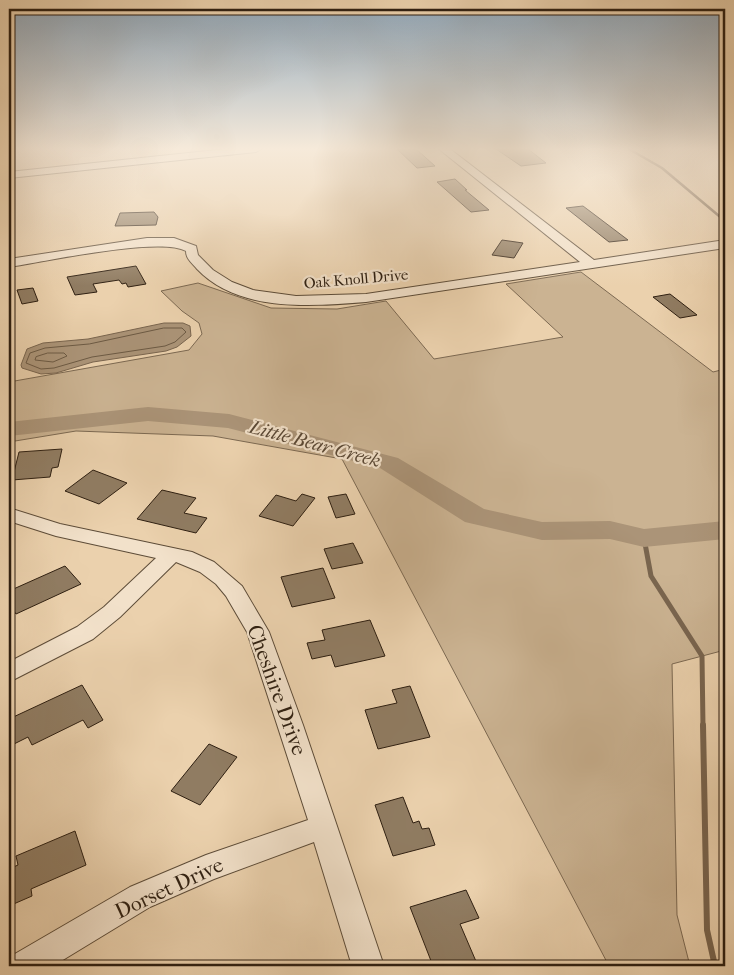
<svg xmlns="http://www.w3.org/2000/svg" width="734" height="975" font-family="'IM FELL French Canon',serif">
	<style>
		.green { fill: #cbb392; stroke: #7c6952 }
		.water { fill: #ab9478; stroke: #79654f }
		.lines { fill: none; stroke-linecap: round; stroke-linejoin: round }
		.shore { stroke: #6c5a44; stroke-width: 1 }
		.stream-far2 { stroke: #79654f; stroke-width: 2.5 }
		.stream-far1 { stroke: #79654f; stroke-width: 5 }
		.stream { stroke: #79654f; stroke-width: 6 }
		.river { fill: #ab9478; fill-rule: evenodd }
		.building { fill: #907c62; stroke: #2e1f11 }
		.minor-casing { stroke: #5d4c38; stroke-width: 2 }
		.minor { fill: #f2e1ca; fill-rule: evenodd }
		.labels { text-anchor: middle; dominant-baseline: central; stroke-width: 4.5; stroke-linejoin: round; paint-order: stroke }
		.far-street-label { font-size: 15px; fill: #2e1f11; stroke: #f2e1ca }
		.water-label { font-size: 19px; font-style: italic; fill: #5a4835; stroke: #f2e1ca }
		.near-street-label { font-size: 21px; fill: #2e1f11; stroke: #f2e1ca }
	</style>
	<rect width="100%" height="100%" fill="#ebd1ad"/>
	<filter id="stains"><feTurbulence type="fractalNoise" baseFrequency=".004" numOctaves="4"/><feColorMatrix values="0 0 0 0 .2 0 0 0 0 .09 0 0 0 0 .02 0 0 0 .5 -.17"/></filter>
	<radialGradient id="worn" r=".72"><stop offset=".6" stop-color="#630" stop-opacity="0"/><stop offset="1" stop-color="#630" stop-opacity=".3"/></radialGradient>
	<path class="green" d="M581 272 713 372 725 369V650L672 664 677 915 690 966H609L342 459 213 436 76 431 9 442V382L189 350 202 334 199 323 182 311 161 291 198 283 271 308 337 309 386 301 434 359 563 337 506 284Z"/>
	<path class="water" d="M164 323H183L190 326 191 336 177 347 166 351 93 362 56 373 41 374 22 368 21 365 27 349 43 343 88 339Z"/>
	<g class="lines">
		<g class="shore">
			<path d="M164 328H182L186 332 175 342 165 346 92 357 54 368 41 369 26 363 30 353 45 348 89 344Z"/>
			<path d="M48 353H64L67 356 53 362 35 360 36 357Z"/>
		</g>
		<path class="stream-far2" d="M629 149 662 168 725 221"/>
		<path class="stream-far1" d="M644 538 651 576 702 656 703 727"/>
		<path class="stream" d="M703 725 707 930 715 966"/>
		<path class="river" d="M148 407 229 414 398 458 484 509 542 522 610 521 644 529 725 521V539L644 547 610 539 542 540 465 522 380 468 228 428 148 421 9 436V422Z"/>
	</g>
	<g class="building">
		<path d="M397 149H416L435 166 417 168Z"/>
		<path d="M496 149H528L546 163 521 166Z"/>
		<path d="M455 179 467 190H465L489 210 471 212 437 182Z"/>
		<path d="M583 206 591 212 628 240 609 242 566 208Z"/>
		<path d="M154 212 158 217 156 225 115 226 120 213Z"/>
		<path d="M502 240 523 243 514 258 492 255Z"/>
		<path d="M136 266 146 284 128 287 126 283 122 284 119 280 93 284 97 292 75 295 67 277Z"/>
		<path d="M33 288 38 301 22 304 17 290Z"/>
		<path d="M670 294 697 315 680 318 653 297Z"/>
		<path d="M62 449 58 467 52 468 50 477 12 480 19 452Z"/>
		<path d="M93 470 127 483 99 504 65 491Z"/>
		<path d="M162 490 196 498 184 513 207 518 196 533 137 519Z"/>
		<path d="M302 494 315 498 293 526 259 516 276 495 296 501Z"/>
		<path d="M346 494 355 514 336 518 328 497Z"/>
		<path d="M353 543 363 563 332 569 324 549Z"/>
		<path d="M65 566 81 584 16 614 9 604V591Z"/>
		<path d="M323 568 335 598 292 607 281 577Z"/>
		<path d="M370 620 385 656 335 667 331 655 312 659 307 643 325 640 322 630Z"/>
		<path d="M82 685 103 720 88 728 83 720 32 745 28 737 14 744 9 733V719Z"/>
		<path d="M410 686 430 737 378 749 365 710 397 703 392 690Z"/>
		<path d="M209 744 237 757 200 805 171 791Z"/>
		<path d="M403 797 413 823 419 821 422 829 429 828 435 845 393 856 375 805Z"/>
		<path d="M75 831 86 865 31 889 32 896 9 906V869L18 865 16 856Z"/>
		<path d="M466 890 479 918 460 924 478 966H433L410 907Z"/>
	</g>
	<g class="lines">
		<g class="minor-casing">
			<g id="minor">
				<path d="M226 149H261L256 152 9 178V172Z"/>
				<path d="M439 149H450L594 260 725 240V248L366 302C312 306 239 313 197 269 192 263 186 259 186 251 160 236 44 262 9 267V259L147 238H174L196 246 198 255 213 270 232 282 253 290 296 296 366 294 580 262Z"/>
				<path d="M9 508 60 524 192 552 214 562 242 586 269 632 303 725 384 966H352L314 842 214 879 150 907 53 966H9L13 955 130 887 206 855 308 820 247 632 226 596 216 584 200 572 176 562 120 617 93 639 9 682V662L77 627 104 607 156 558 56 536 9 521Z"/>
			</g>
		</g>
		<use href="#minor" class="minor"/>
	</g>
	<linearGradient id="sky" x2="0" y2="1"><stop stop-color="#8fa7bb"/><stop offset="0.52" stop-color="#f6eada"/><stop offset="1" stop-color="#f6eada" stop-opacity="0"/></linearGradient>
	<rect width="734" height="286" fill="url(#sky)"/>
	<g class="labels">
		<g class="far-street-label">
			<text transform="translate(356 279) rotate(-5)">Oak Knoll Drive</text>
		</g>
		<g class="water-label">
			<text transform="translate(315 444) rotate(15)">Little Bear Creek</text>
		</g>
		<g class="near-street-label">
			<text transform="translate(277 690) rotate(70)">Cheshire Drive</text>
			<text transform="translate(169 888) rotate(-25)">Dorset Drive</text>
		</g>
	</g>
	<rect width="734" height="975" fill="none" stroke="#ebd1ad" stroke-width="30"/>
	<rect x="10" y="10" width="714" height="955" fill="none" stroke="#2e1f11" stroke-width="2.5"/>
	<rect x="15" y="15" width="704" height="945" fill="none" stroke="#2e1f11"/>
	<rect width="100%" height="100%" filter="url(#stains)"/>
	<rect width="100%" height="100%" fill="url(#worn)"/>
</svg>
